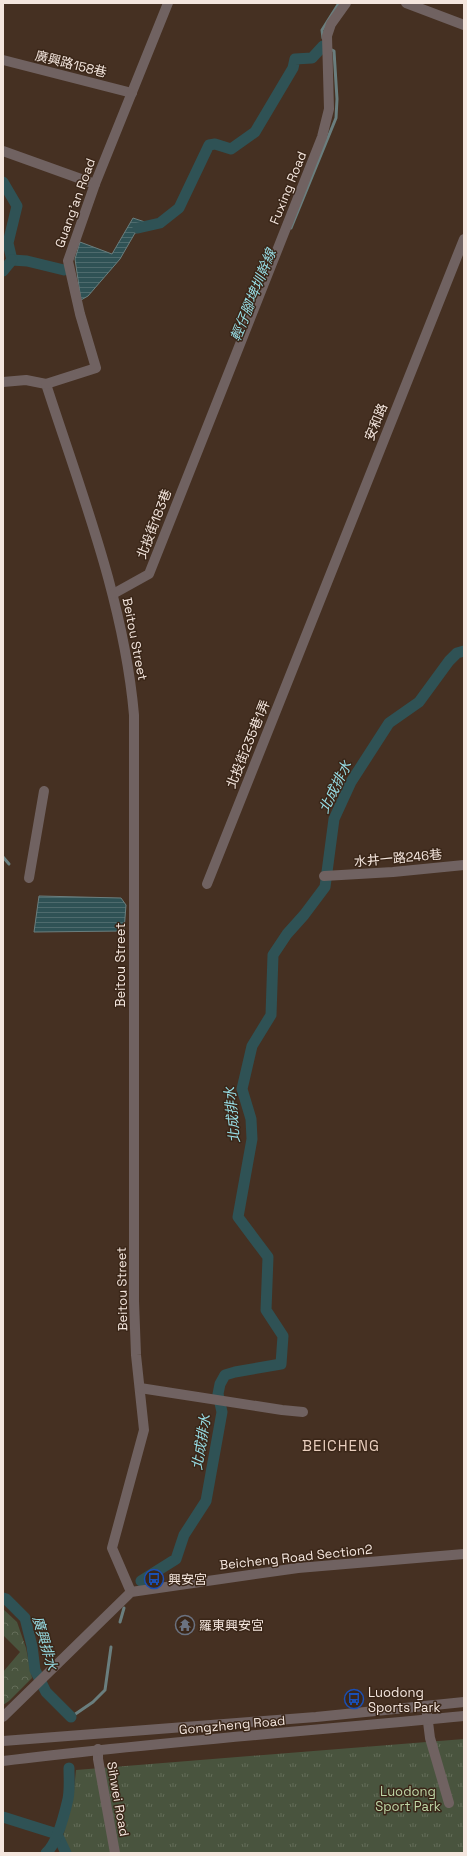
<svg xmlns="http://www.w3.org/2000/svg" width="467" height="1856" font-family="'Space Grotesk','Noto Sans TC',sans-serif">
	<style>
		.forest { fill: url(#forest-crowns) }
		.park { fill: url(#park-tufts) }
		.water { fill: url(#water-rules); stroke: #6a7e7e }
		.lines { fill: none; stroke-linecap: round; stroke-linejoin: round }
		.stream { stroke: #6a7e7e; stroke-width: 3 }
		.canal { stroke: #2f5255; stroke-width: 11 }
		.minor { stroke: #706261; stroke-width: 10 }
		.tertiary { stroke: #706261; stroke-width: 10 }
		.labels { text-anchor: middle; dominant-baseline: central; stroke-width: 3; stroke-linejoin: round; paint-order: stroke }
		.street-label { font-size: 13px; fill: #f4e6de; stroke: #3a2618 }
		.poi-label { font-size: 13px; fill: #f4e6de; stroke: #3a2618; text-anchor: start }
		.park-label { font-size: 13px; fill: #bfd7a7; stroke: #3a2618 }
		.water-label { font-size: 14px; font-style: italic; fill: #97dde5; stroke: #3a2618 }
		.quarter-label { font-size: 15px; letter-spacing: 1px; fill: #e9cebd; stroke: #3a2618 }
	</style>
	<defs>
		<pattern id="forest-crowns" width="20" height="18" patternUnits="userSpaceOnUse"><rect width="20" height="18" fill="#49543e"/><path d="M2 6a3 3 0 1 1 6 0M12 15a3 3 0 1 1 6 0" fill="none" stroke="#646d59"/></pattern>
		<pattern id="park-tufts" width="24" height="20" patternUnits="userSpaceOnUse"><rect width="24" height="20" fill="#49543e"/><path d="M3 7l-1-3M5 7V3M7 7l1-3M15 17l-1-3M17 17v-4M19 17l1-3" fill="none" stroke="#646d59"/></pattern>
		<pattern id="water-rules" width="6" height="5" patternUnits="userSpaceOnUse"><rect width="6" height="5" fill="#2f5255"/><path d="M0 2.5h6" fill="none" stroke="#4e6b6d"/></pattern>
	</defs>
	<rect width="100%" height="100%" fill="#453022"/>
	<path class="forest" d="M3 1609 17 1622 26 1648 32 1678 9 1701 3 1705V1672L20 1652 3 1635Z"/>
	<path class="park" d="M464 1739V1853H66L62 1844 70 1800 74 1790 76 1770Z"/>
	<g class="water">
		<path d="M133 218 160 227 135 233 120 259 88 296 81 300 75 259 80 242 112 254Z"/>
		<path d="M39 896 121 898 126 905 124 931 34 932Z"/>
	</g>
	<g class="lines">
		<g class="stream">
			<path d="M323 38 322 30 339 3"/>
			<path d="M291 228 336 118 337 99 334 51 330 49"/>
			<path d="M3 857 9 864"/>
			<path d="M120 1622 124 1608"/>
			<path d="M71 1717 93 1702 105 1690 111 1647"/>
		</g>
		<g class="canal">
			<path d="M3 182 17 206 8 243 12 260"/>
			<path d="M138 228 160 223 179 208 209 145 215 144 231 149 255 132 293 68 295 59 312 58 323 46"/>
			<path d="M12 260 27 261 64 270"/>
			<path d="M3 271 12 260"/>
			<path d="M141 1581 176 1559 184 1535 206 1501 222 1412 218 1394 220 1384 225 1375 235 1372 281 1364 283 1336 266 1310 268 1257 238 1217 252 1139 251 1119 242 1089 252 1046 271 1015 273 955 287 934 304 915 325 887 334 819 351 782 389 723 419 702 449 661 457 653 464 651"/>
			<path d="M3 1598 6 1599 25 1618 32 1646 35 1670 46 1692 71 1717"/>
			<path d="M3 1817 57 1834 66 1853"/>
			<path d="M46 1853C57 1844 65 1812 68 1799 70 1789 69 1778 69 1768"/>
		</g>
		<g class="minor">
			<path d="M406 3 464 25"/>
			<path d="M3 60 132 93"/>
			<path d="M3 151 95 184"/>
			<path d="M3 382 26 380 46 384C81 492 124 601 134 715V1301L136 1355 144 1430 112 1548 131 1592"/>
			<path d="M46 384 96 368 80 314 68 261 95 184 168 3"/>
			<path d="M113 594 149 574 322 137 329 109 327 36 331 24 346 3"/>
			<path d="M324 876 393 872 464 865"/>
			<path d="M29 878 44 791"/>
			<path d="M207 884 464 239"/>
			<path d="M140 1388 282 1410 303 1412"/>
			<path d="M426 1706 430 1738 449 1803"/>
			<path d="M3 1717 131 1592 298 1568 464 1554"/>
			<path d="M98 1749V1759L115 1853"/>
		</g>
		<g class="tertiary">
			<path d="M3 1741 316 1717 464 1702"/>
			<path d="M3 1761C156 1742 310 1731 464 1716"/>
		</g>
	</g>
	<defs>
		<g id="bus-ring" transform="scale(1)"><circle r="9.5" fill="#3a2618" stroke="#1a4fb4" stroke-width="1.5"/><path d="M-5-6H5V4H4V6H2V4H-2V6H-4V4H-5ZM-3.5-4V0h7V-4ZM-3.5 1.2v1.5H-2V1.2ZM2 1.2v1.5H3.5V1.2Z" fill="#1a4fb4"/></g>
		<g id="temple-ring" transform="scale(1)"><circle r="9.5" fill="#3a2618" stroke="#6b7280" stroke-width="1.5"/><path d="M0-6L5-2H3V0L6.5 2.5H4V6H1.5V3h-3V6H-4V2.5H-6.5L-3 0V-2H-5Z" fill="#6b7280"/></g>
	</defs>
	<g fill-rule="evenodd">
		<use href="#bus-ring" x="154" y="1579"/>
		<use href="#temple-ring" x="185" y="1625"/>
		<use href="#bus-ring" x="354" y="1699"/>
	</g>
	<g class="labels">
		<g class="street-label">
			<text transform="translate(71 64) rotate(14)">廣興路158巷</text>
			<text transform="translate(288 188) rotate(-68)">Fuxing Road</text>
			<text transform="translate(75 203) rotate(-70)">Guang'an Road</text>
			<text transform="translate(376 422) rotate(-68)">安和路</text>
			<text transform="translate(154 524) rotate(-69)">北投街183巷</text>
			<text transform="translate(135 639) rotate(79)">Beitou Street</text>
			<text transform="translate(248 744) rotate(-68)">北投街235巷1弄</text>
			<text transform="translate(398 858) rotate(-5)">水井一路246巷</text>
			<text transform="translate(120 965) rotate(-90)">Beitou Street</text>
			<text transform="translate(122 1289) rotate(-91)">Beitou Street</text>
			<text transform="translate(296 1557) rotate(-6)">Beicheng Road Section2</text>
			<text transform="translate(232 1725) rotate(-5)">Gongzheng Road</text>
			<text transform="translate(118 1799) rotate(80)">Sihwei Road</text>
		</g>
		<g class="poi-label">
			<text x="168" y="1579">興安宮</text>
			<text x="199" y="1625">羅東興安宮</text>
			<text x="368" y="1692">Luodong<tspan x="368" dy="15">Sports Park</tspan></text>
		</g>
		<g class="park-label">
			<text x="408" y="1791">Luodong<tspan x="408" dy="15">Sport Park</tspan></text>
		</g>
		<g class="water-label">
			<text transform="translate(253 295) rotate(-68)">輕仔腳埤圳幹線</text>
			<text transform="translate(335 787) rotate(-64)">北成排水</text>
			<text transform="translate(232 1115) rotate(-95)">北成排水</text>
			<text transform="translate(201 1442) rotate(-81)">北成排水</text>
			<text transform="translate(45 1643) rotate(74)">廣興排水</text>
		</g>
		<g class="quarter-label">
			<text x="341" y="1445">BEICHENG</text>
		</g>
	</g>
	<rect width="467" height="1856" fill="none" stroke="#f4e6de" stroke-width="8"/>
</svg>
